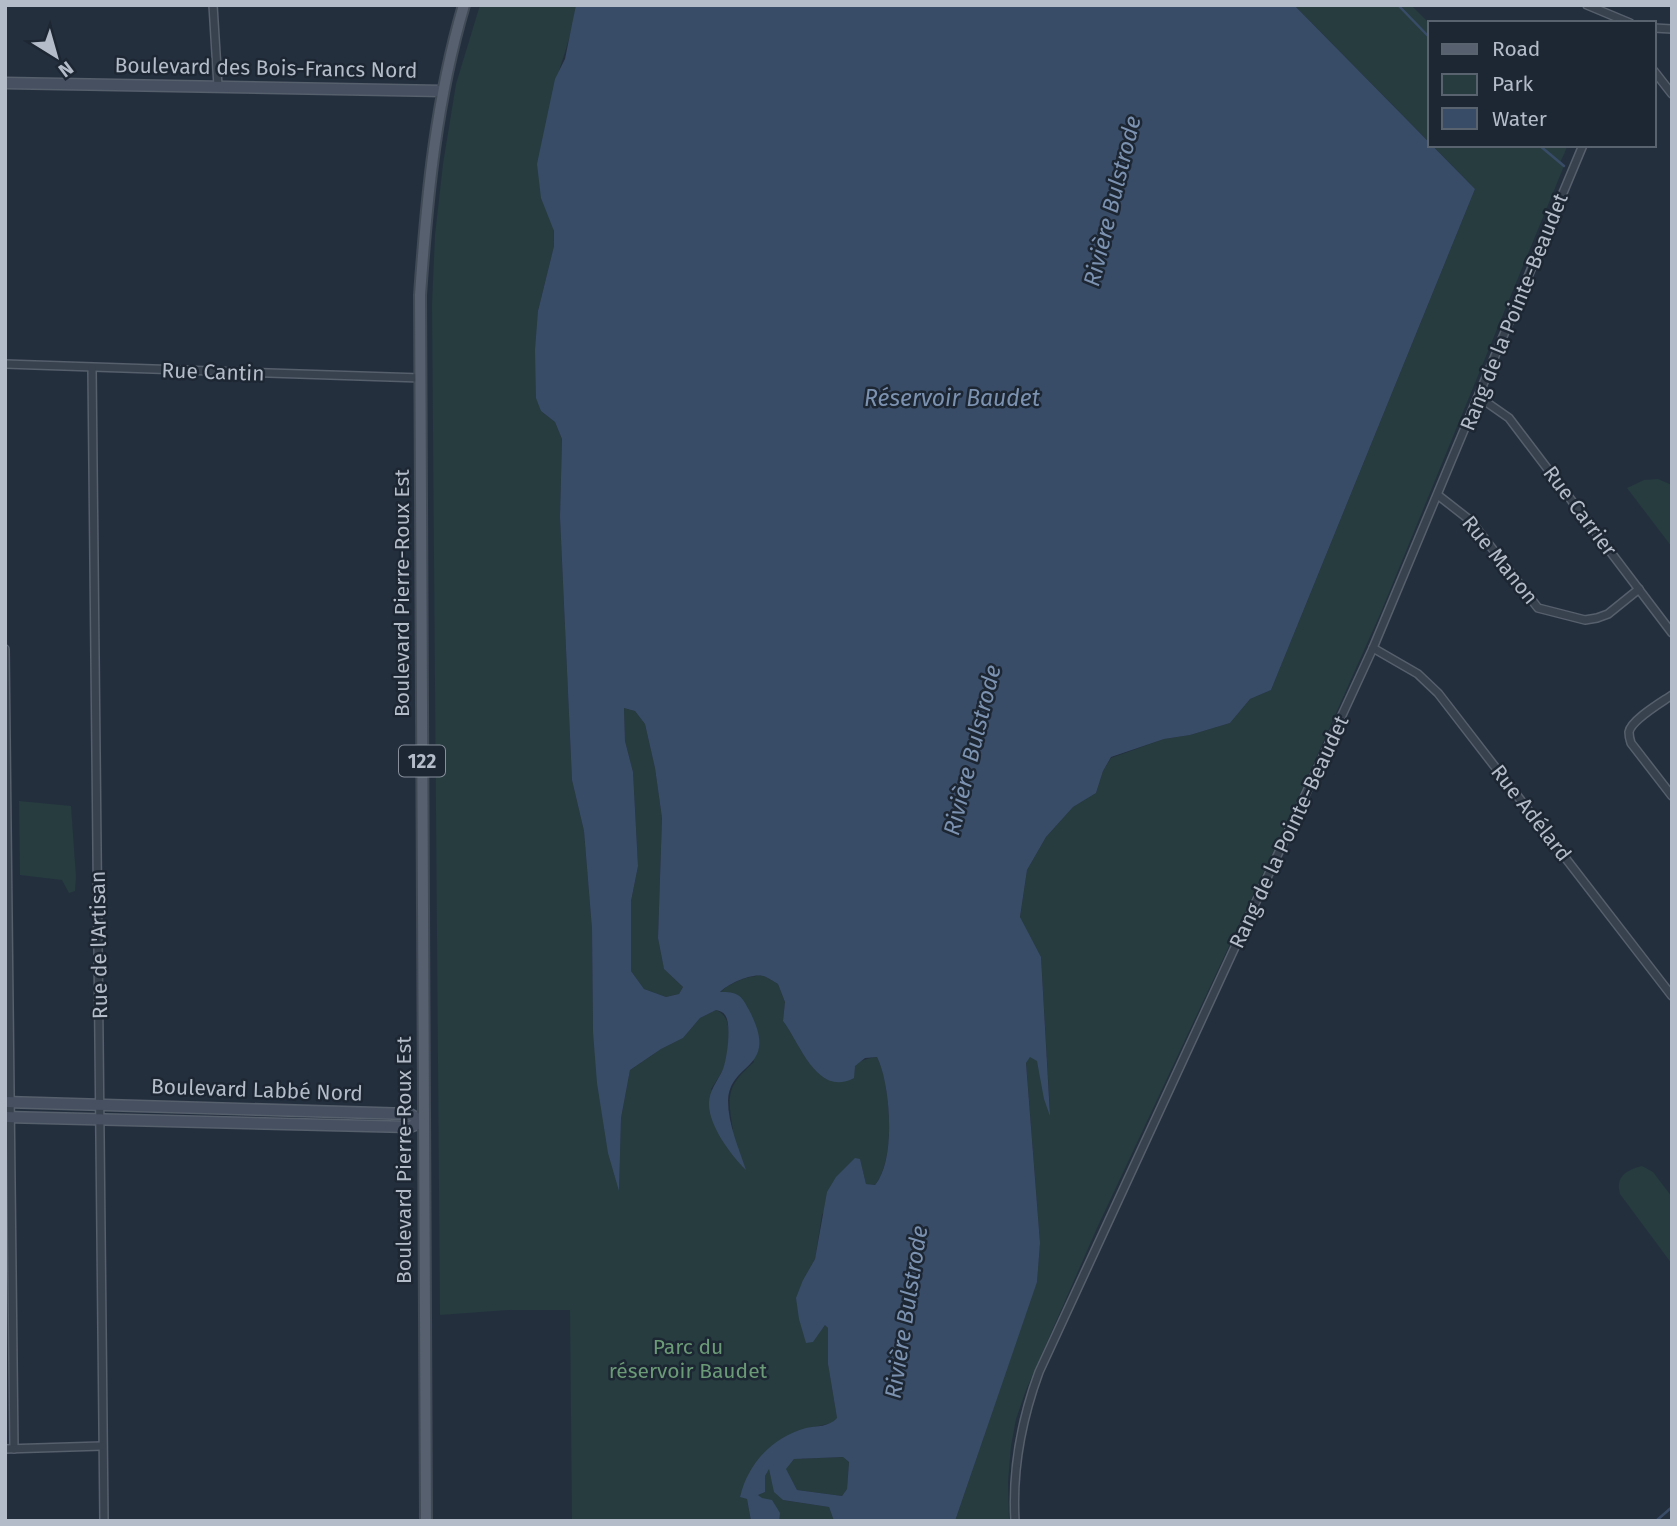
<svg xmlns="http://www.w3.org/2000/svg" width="1677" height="1526" font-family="'Fira Sans',sans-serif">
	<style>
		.green { fill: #263c3f }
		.water { fill: #394c67; fill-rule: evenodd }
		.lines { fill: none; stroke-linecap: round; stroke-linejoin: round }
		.stream { stroke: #394c67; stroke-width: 2.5 }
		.street-casing { stroke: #565f6c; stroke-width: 10 }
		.secondary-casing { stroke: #565f6c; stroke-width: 13 }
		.primary-casing { stroke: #414a57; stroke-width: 14 }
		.street { stroke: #38414e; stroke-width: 7 }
		.secondary { stroke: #465061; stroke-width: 10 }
		.primary { stroke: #56606e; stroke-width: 10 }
		.labels { text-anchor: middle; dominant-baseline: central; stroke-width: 5; stroke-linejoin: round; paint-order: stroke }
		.shield { fill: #1d2633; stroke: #878f9c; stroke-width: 2 }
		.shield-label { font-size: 19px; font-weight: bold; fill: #b4bcc9 }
		.street-label { font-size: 21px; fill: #b4bcc9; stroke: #1d2633 }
		.park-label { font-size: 21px; fill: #6b9a76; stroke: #1d2633 }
		.water-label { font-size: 23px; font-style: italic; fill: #7c92b1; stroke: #1d2633 }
	</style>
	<rect width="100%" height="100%" fill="#242f3e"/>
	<g class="green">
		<path d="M480 5H576C573 38 557 68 552 100L554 246 538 311 541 411 555 422 562 439 560 517 572 780 584 831 592 929 593 1032 619 1188 621 1118 630 1070 661 1049 683 1038 700 1018 716 1010C735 1017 729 1048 725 1065 722 1073 716 1081 711 1089L733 1130C727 1094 727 1086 754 1062L720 993C727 984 751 974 763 976 768 977 774 982 778 984L785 1002 783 1021C798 1041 805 1065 826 1079 842 1072 860 1058 877 1057 891 1085 896 1160 875 1185L866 1184 860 1160 822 1215 815 1259 803 1280 813 1341 825 1325 828 1328V1364L837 1418 832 1423 805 1429 750 1472 740 1496 747 1499 751 1521H572L570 1310H508L440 1315 432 305 435 235 443 164 456 84Z"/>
		<path d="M1294 5H1411L1430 24V143Z"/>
		<path d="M1432 145H1568L1560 163 1564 166 1381 612 1295 805 1097 1228 1026 1390 1016 1419 1011 1446 1008 1482 1009 1521H955L1037 1281 1040 1243 1026 1062 1030 1056 1037 1060 1050 1112 1041 957 1020 918 1027 870 1046 837 1073 807 1096 793 1103 771 1111 758 1164 739 1190 735 1230 723 1250 699 1271 690 1475 189Z"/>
		<path d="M1658 479 1672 485V547L1627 488 1644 480Z"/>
		<path d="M624 708 635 711 645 724 655 768 662 818 658 938 664 969 683 987 679 994 666 997 644 989 631 971V901L638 866 633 772 625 741Z"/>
		<path d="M19 801 71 806 76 877 75 891 69 893 62 880 20 875Z"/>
		<path d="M1642 1166 1653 1172 1672 1197V1264L1620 1194C1615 1176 1627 1170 1642 1166Z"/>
		<path d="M843 1457 849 1462 847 1489 842 1496 797 1490 785 1469 794 1459Z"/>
		<path d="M769 1468 771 1478 783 1500 829 1507 834 1521H779V1513L758 1495 765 1492V1476Z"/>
	</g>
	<path class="water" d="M576 5H1294L1475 189 1271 690 1250 699 1230 723 1190 735 1164 739 1111 757 1103 771 1096 793 1073 807 1046 837 1027 870 1020 917 1041 957 1050 1116 1044 1099 1037 1061 1030 1057 1026 1063 1040 1243 1037 1282 955 1521H834L829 1507 783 1500 774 1492 769 1469 765 1476V1492L758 1495 762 1498 772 1500 780 1513 779 1521H751L747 1499 740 1497C748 1463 773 1437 806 1428 817 1426 829 1427 837 1418L828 1364V1328L825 1325 813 1342 806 1343 799 1319 796 1298 803 1280 815 1259 827 1192 836 1177 855 1158 860 1159 866 1184 875 1185C896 1161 891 1085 877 1057L865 1058 855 1066 854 1078C817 1098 800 1043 783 1021L785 1002 778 984C774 982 768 977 763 976 751 973 728 984 720 992 737 992 741 994 749 1010 781 1071 729 1060 728 1101 728 1124 739 1149 746 1170 731 1155 709 1126 709 1104 709 1090 718 1081 723 1069 727 1059 732 1024 725 1015 723 1012 720 1011 716 1010L700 1018 683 1038 661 1049 630 1070 621 1118 619 1191 608 1153 597 1083 593 1032 592 929 584 831 572 780 560 517 562 439 555 422 541 411 536 398 535 350 538 311 554 246V231L541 198 537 164 555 79 565 59ZM624 708 635 711 645 724 655 768 662 818 658 938 664 969 683 987 679 994 666 997 644 989 631 971V901L638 866 633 772 625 741ZM843 1457 849 1462 847 1489 842 1496 797 1490 786 1469 794 1459Z"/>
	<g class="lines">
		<g class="stream">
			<path d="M1398 5 1430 38"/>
			<path d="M1539 145 1564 166"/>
			<path d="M1656 1521 1672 1507"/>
		</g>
		<g class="street-casing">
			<g id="street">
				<path d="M213 5 218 86"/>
				<path d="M1587 5 1630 23"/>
				<path d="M1654 28 1672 29"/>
				<path d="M1654 71 1672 94"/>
				<path d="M5 364 421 378"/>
				<path d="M92 368 104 1521"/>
				<path d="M1479 397 1509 418 1672 633"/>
				<path d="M1439 496 1471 521 1538 608 1585 620 1597 618 1608 614 1639 589"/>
				<path d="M1373 648 1418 674 1438 693 1672 996"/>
				<path d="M5 649 14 1449"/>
				<path d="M1672 695C1662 702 1631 720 1629 732 1629 735 1630 740 1631 743L1672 796"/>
				<path d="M5 1449 102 1446"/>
				<path d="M1015 1521C1012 1469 1021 1421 1039 1372L1373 648 1583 145"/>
			</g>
		</g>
		<g class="secondary-casing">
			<g id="secondary">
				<path d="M5 83 442 91"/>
				<path d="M5 1102 410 1114 423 1122"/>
				<path d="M5 1117 410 1127 423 1122"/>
			</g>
		</g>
		<g class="primary-casing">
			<path id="primary" d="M426 1521 420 295C427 196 436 100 464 5"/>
		</g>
		<use href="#street" class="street"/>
		<use href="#secondary" class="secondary"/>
		<use href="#primary" class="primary"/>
	</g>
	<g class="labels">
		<rect class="shield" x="399" y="745.5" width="46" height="31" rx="5"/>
		<g class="shield-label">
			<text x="422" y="761">122</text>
		</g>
		<g class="street-label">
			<text transform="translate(266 68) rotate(1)">Boulevard des Bois-Francs Nord</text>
			<text transform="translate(1514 312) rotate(-68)">Rang de la Pointe-Beaudet</text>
			<text transform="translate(213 372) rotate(2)">Rue Cantin</text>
			<text transform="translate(1580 511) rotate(53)">Rue Carrier</text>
			<text transform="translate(1500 560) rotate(51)">Rue Manon</text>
			<text transform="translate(402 593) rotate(-90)">Boulevard Pierre-Roux Est</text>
			<text transform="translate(1531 813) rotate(52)">Rue Adélard</text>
			<text transform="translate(1289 832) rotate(-65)">Rang de la Pointe-Beaudet</text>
			<text transform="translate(99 945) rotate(-91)">Rue de l'Artisan</text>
			<text transform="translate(257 1090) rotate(2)">Boulevard Labbé Nord</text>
			<text transform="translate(404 1160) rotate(-90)">Boulevard Pierre-Roux Est</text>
		</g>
		<g class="park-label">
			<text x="688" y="1347">Parc du<tspan x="688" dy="24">réservoir Baudet</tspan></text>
		</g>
		<g class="water-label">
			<text transform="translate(1112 201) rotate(-76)">Rivière Bulstrode</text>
			<text x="952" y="398">Réservoir Baudet</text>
			<text transform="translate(972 750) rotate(-76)">Rivière Bulstrode</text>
			<text transform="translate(906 1312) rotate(-81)">Rivière Bulstrode</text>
		</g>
	</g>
	<rect width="1677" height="1526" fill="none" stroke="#b4bcc9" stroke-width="14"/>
	<rect x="1428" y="21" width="228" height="126" fill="#1d2633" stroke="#59626f" stroke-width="2"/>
	<rect x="1442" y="44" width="35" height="10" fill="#56606e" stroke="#59626f" stroke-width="2"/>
	<text x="1492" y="56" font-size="21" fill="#b4bcc9">Road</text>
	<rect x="1442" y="74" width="35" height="21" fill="#263c3f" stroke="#59626f" stroke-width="2"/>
	<text x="1492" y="91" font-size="21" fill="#b4bcc9">Park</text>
	<rect x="1442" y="108" width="35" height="21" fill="#394c67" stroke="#59626f" stroke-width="2"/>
	<text x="1492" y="126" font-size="21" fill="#b4bcc9">Water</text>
	<g transform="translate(56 56) rotate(143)" stroke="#1d2633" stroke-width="5" paint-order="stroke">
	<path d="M0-5L12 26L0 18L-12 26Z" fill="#b4bcc9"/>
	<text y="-10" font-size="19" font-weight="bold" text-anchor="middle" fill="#b4bcc9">N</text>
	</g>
</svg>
